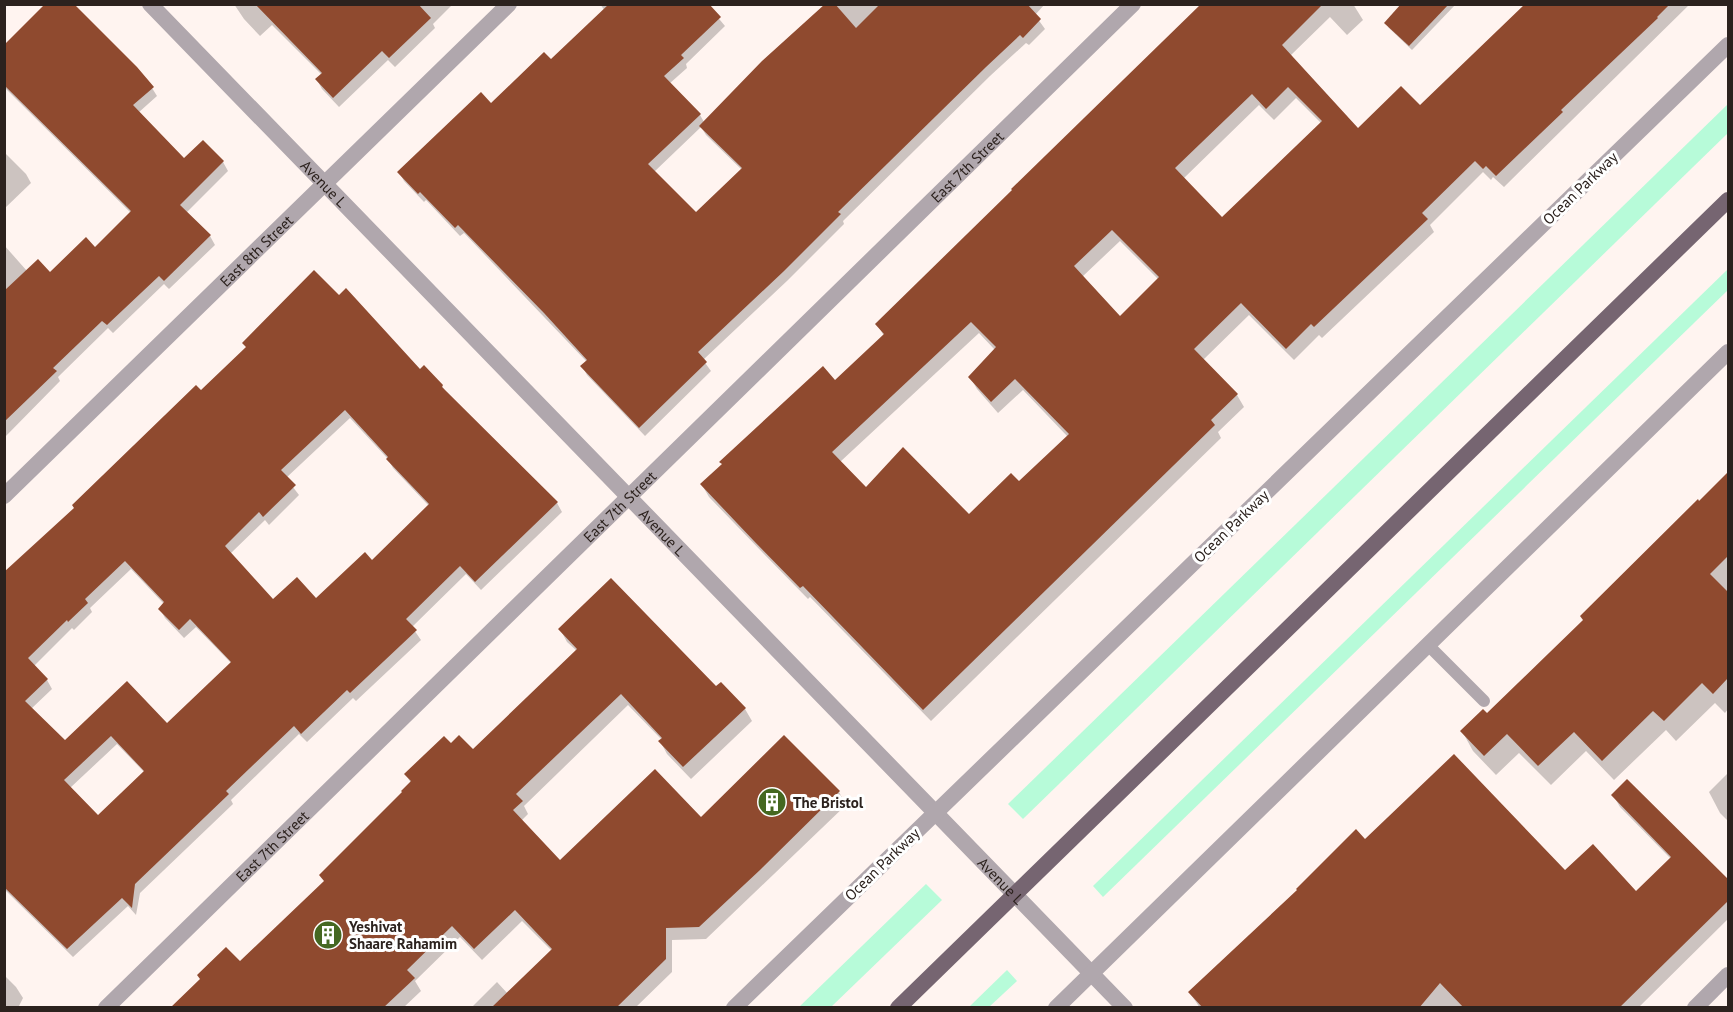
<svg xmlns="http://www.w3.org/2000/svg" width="1733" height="1012" font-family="'PT Sans',sans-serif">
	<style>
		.green { fill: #b7fbd9 }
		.shadow { fill: #0003; fill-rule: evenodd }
		.building { fill: #8f4a2f; fill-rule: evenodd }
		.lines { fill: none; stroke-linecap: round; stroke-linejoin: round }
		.service { stroke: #b0a7ad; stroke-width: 12 }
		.minor { stroke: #b0a7ad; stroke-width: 16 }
		.primary { stroke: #766571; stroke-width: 16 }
		.labels { text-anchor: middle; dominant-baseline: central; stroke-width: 6; stroke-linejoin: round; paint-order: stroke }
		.street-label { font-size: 15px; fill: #2c221e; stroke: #fff }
		.poi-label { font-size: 15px; font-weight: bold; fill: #2c221e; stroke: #fff; text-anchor: start }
	</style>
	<rect width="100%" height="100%" fill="#fff4f0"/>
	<g class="green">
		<path d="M1728 104V133L1023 819 1008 804Z"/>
		<path d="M1728 269V290L1103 897 1093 886Z"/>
		<path d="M926 884 942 900 831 1007H799Z"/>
		<path d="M1007 970 1017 981 989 1007H969Z"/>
	</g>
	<g class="shadow">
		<path d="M234 4H453L433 24 435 28 395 67 388 60 339 107 322 89 317 80 322 75 272 25 260 36 244 19Z"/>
		<path d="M600 4H713L710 8 725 26 686 64 687 68 669 84 700 115 704 122 827 4H1045L1035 15 1045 29 1029 45 1026 43 990 76 843 221 844 224 788 280 703 360 711 371 645 436 587 375 582 366 587 362 464 233 460 236 426 200 424 202 404 181 399 172 551 61 605 11ZM701 127 706 135 742 170 696 214 654 172Z"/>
		<path d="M1203 4H1353L1363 20 1347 35 1330 17 1290 56 1358 130 1420 107 1524 7 1521 4H1690L1504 187 1493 177 1491 180 1483 172 1430 225 1434 232 1322 338 1319 335 1294 360 1249 315 1203 360 1237 395 1244 407 1218 432 1221 438 931 721 810 597 808 599 763 553 709 497 702 485 835 382 884 336 877 324ZM1296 98 1321 123 1222 219 1183 179 1259 105 1274 120ZM1120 241 1159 280 1120 318 1082 277ZM979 333 995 350 970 377 977 389 998 413 1023 390 1068 437 1019 483 969 517 866 489 840 462Z"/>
		<path d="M1411 4H1456L1412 50 1388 27Z"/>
		<path d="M4 47 152 88 157 96 138 113 184 160 223 162 228 171 186 213 210 236 215 245 169 289 164 284 113 333 108 328 58 377 60 381 4 438V245L27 271 50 274 94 249 131 213 4 87Z"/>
		<path d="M4 152 26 174 31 183 4 209Z"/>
		<path d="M244 343 420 371 442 386 447 394 557 503 562 512 481 590 466 574 412 627 421 640 356 701 353 698 307 742 299 734 231 800 233 804 140 893 136 915 128 906 73 957 4 889V573L247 349ZM350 418 388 459 393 468 429 506 372 562 316 600 273 601 230 554 265 520 269 525 299 495 286 478ZM131 569 164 604 160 609 165 618 184 638 196 627 231 663 167 725 65 742 31 709 52 689 47 680 34 666 72 628 74 630 92 612 90 608ZM117 744 145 773 98 817 70 788Z"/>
		<path d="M1728 474V709L1725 713 1715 703 1676 741 1666 730 1614 780 1586 751 1551 785 1519 753 1496 775 1473 751 1462 731 1487 715 1584 621Z"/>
		<path d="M560 629 716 689 745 709 752 721 691 779 667 754 660 741 662 740 628 705 524 806 528 814 521 821 560 862 701 819 839 792 846 805 706 939 672 940V972L635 1008H471L497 982 508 994 552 951 522 921 482 960 460 937 415 981 421 991 403 1008H173L239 963 325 882 404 793 411 783 406 775 451 745 473 751 577 651 567 642Z"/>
		<path d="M1728 773V821L1720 813 1709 792Z"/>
		<path d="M1627 781 1728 882V919L1638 1008H1200L1190 993 1365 841 1565 872 1636 893 1671 859 1620 807 1613 795Z"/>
		<path d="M4 975 16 987 23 998 18 1008H4Z"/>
	</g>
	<g class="building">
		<path d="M45 4H74L137 67 154 87 133 105 184 158 203 140 224 161 180 205 211 235 164 281 159 276 107 325 102 321 53 368 57 371 4 422V291L38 259 50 272 86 237 95 247 131 211 4 85V45Z"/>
		<path d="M255 4H418L431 18 389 58 382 51 333 98 315 79 322 73Z"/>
		<path d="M609 4H709L721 17 681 55 684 58 664 76 701 114 648 164 696 212 742 168 699 126 762 61 825 4H835L856 28 880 4H1027L1041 19 1023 38 1020 35 986 67 838 212 841 214 784 271 698 352 707 362 639 428 580 366 587 360 544 313 458 225 455 228 420 192 418 194 397 172 481 92 491 103 544 52 551 59Z"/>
		<path d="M1201 4H1323L1282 45 1358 128 1401 86 1420 105 1525 4H1670L1657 17 1658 18 1561 110 1563 112 1496 176 1486 166 1483 169 1475 161 1422 213 1428 219 1314 327 1311 324 1286 349 1241 303 1194 349 1238 394 1211 420 1215 425 923 710 803 586 800 588 754 541 700 484 722 464 719 462 823 366 835 380 884 334 875 324 1012 190 1011 189ZM1288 87 1322 121 1222 217 1175 168 1252 94 1266 109ZM1112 230 1159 277 1120 316 1074 266ZM971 322 996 347 968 377 991 402 1015 379 1069 434 1019 481 1011 473 969 514 903 447 866 487 832 452Z"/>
		<path d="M1401 4H1449L1409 46 1384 23Z"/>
		<path d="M314 270 339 295 346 288 420 369 424 365 443 385 442 387 558 502 475 582 460 566 406 619 417 630 350 693 347 690 301 734 294 726 226 791 229 794 135 884 132 908 122 898 67 949 4 887V572L74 508 72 505 196 385 201 390 246 347 242 343ZM345 410 388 457 386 459 429 504 372 560 365 552 316 598 297 577 273 599 225 546 259 512 263 517 296 485 281 470ZM125 561 164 602 158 609 179 630 190 619 231 662 167 723 127 681 65 740 25 701 48 679 28 658 67 620 68 622 88 603 85 599ZM111 736 144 771 98 815 64 780Z"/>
		<path d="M1728 472V556L1710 574 1728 592V678L1713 694 1702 683 1664 721 1653 711 1602 761 1574 732 1538 766 1507 734 1484 756 1460 731 1483 709 1487 713 1583 620 1580 616 1698 499 1699 501Z"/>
		<path d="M611 578 716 686 721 682 746 708 683 767 658 741 662 738 621 694 516 794 523 801 513 810 560 860 655 769 701 817 784 735 840 791 760 870 699 927 666 928V959L616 1008H491L552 949 515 910 474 949 452 926 407 970 415 978 383 1008H170L200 979 197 975 226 947 240 961 324 881 319 875 402 792 401 791 411 781 404 774 444 736 451 743 459 735 473 749 577 649 558 629Z"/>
		<path d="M1454 754 1565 870 1593 844 1636 891 1671 857 1611 795 1627 779 1728 879V901L1619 1008H1464L1440 983 1419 1008H1203L1188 992 1297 890 1296 889 1356 829 1365 839Z"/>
	</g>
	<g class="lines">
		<path class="service" d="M1428 645 1484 701"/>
		<g class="minor">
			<path id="s1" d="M150 4 1125 1008"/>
			<path id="s2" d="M4 496 509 4"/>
			<path id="s3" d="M106 1008 1133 4"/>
			<path d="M734 1008 1728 45"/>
			<path d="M1056 1008 1728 352"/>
			<path d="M1695 1008 1728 975"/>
		</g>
		<path class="primary" d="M898 1008 1728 200"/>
	</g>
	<defs>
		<g id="building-disc" transform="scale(1.5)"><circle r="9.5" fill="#456821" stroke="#fff"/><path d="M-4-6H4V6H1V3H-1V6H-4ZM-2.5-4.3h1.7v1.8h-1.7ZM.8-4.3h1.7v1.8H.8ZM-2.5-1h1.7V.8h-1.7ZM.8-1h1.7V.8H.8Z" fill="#fff"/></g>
	</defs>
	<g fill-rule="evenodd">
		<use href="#building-disc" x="772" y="802"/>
		<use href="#building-disc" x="328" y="935"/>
	</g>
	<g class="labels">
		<g class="street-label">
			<text stroke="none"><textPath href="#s3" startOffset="1204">East 7th Street</textPath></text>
			<text stroke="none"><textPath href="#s1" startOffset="250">Avenue L</textPath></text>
			<text transform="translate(1580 188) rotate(-44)">Ocean Parkway</text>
			<text stroke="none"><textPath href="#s2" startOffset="352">East 8th Street</textPath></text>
			<text stroke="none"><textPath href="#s3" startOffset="718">East 7th Street</textPath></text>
			<text transform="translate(1231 526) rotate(-44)">Ocean Parkway</text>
			<text stroke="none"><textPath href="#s1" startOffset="736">Avenue L</textPath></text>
			<text stroke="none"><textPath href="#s3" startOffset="232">East 7th Street</textPath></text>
			<text transform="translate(882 864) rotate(-44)">Ocean Parkway</text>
			<text stroke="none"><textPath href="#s1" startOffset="1222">Avenue L</textPath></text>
		</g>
		<g class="poi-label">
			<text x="793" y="802">The Bristol</text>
			<text x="349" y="926">Yeshivat<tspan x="349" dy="17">Shaare Rahamim</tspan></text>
		</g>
	</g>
	<rect width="1733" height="1012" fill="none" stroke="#2c221e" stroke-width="12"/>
</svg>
